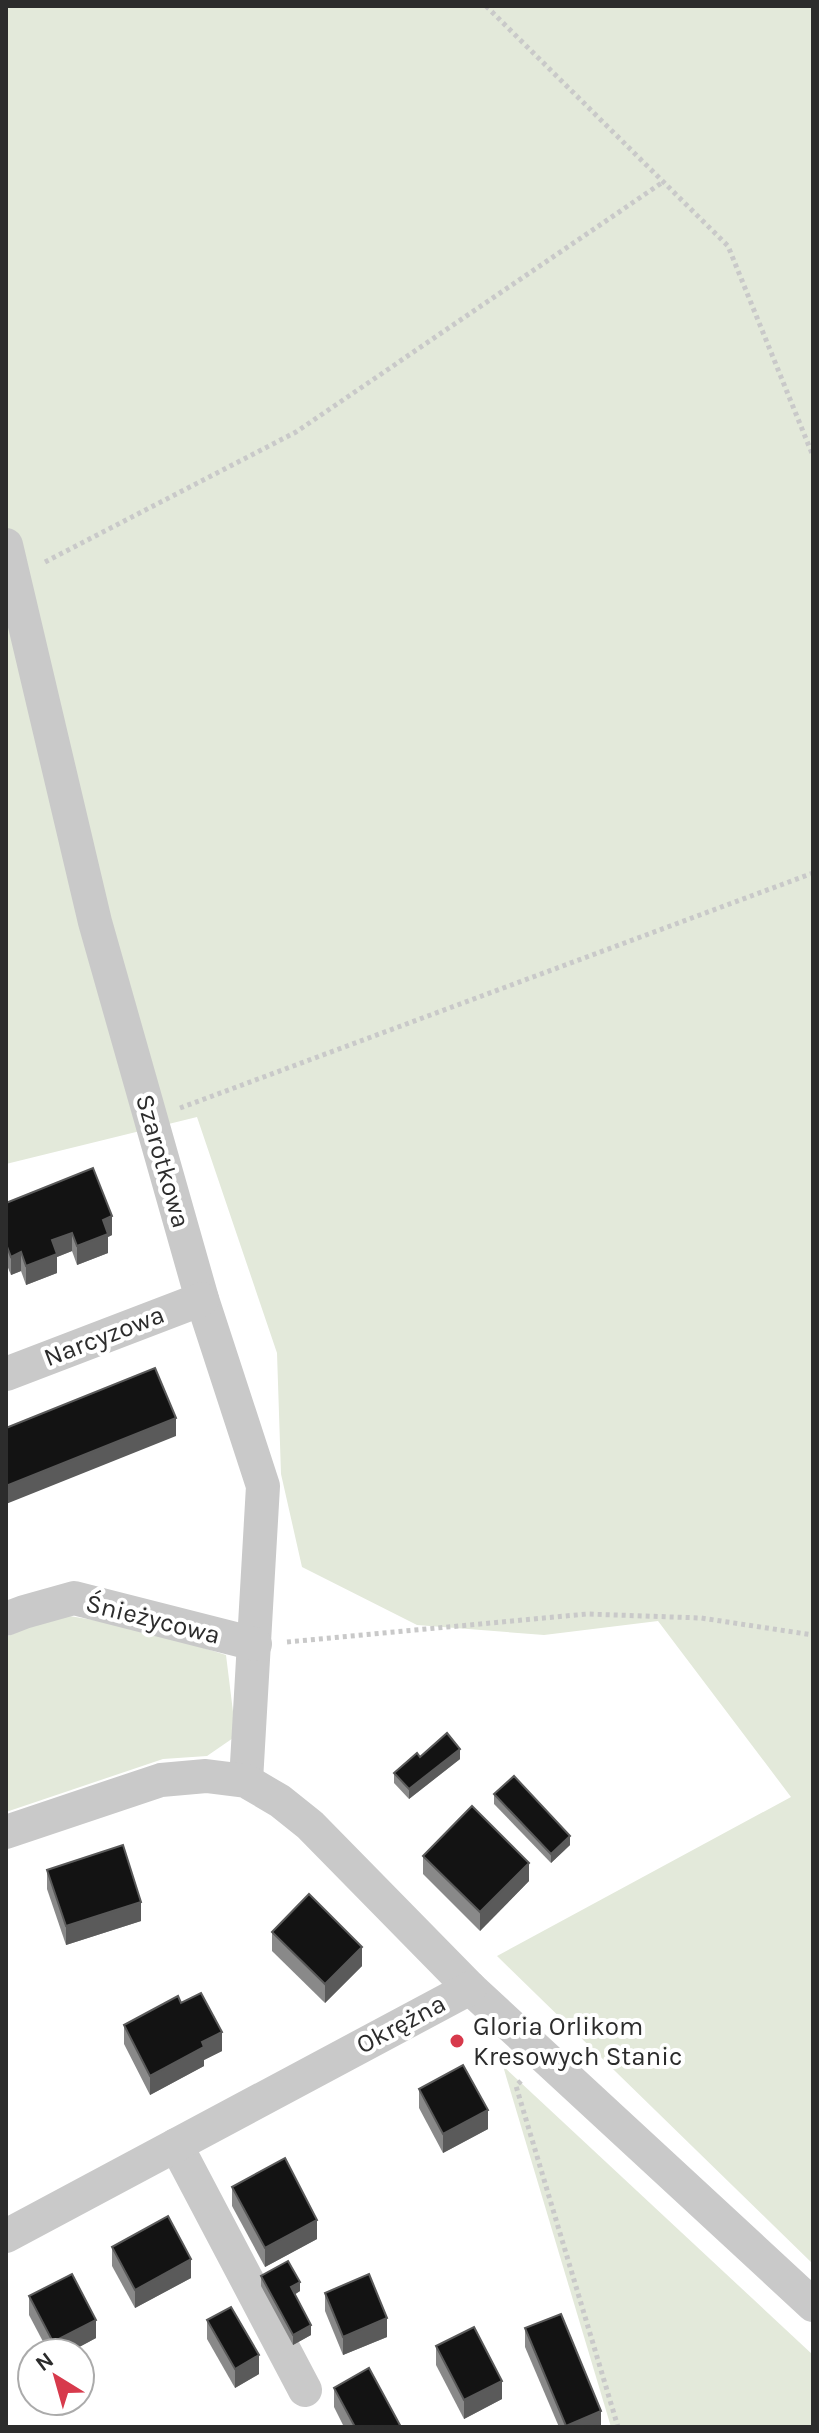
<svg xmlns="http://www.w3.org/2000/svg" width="819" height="2433" font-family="Karla,sans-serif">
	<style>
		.green { fill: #e3e9da }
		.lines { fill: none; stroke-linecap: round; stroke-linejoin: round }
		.path { stroke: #c9c9c9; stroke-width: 5; stroke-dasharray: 4 4; stroke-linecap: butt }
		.minor { stroke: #c9c9c9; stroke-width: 34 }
		.wall { fill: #898989 }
		.shaded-wall { fill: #5a5a5a }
		.building { fill: #131313; stroke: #5a5a5a; stroke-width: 2 }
		.poi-dot { fill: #d73a4c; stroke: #fff; stroke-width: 3 }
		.labels { text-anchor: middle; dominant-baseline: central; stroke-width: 8; stroke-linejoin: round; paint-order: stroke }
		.street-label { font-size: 26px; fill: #2c2c2c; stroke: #fff }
		.poi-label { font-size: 26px; fill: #2c2c2c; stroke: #fff; text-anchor: start }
	</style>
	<rect width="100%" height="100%" fill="#fff"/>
	<g class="green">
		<path d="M6 6H813V2264L497 1956 791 1797 658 1621 544 1635 417 1625 302 1567 281 1474 277 1353 197 1117 6 1164Z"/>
		<path d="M58 1614 140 1628 226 1655 236 1736 207 1756 163 1759 6 1812V1637Z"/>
		<path d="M503 2066 813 2355V2427H611Z"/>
	</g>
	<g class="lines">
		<g class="path">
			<path d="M486 6 728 246 813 456"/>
			<path d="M45 562 296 432 663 182"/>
			<path d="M180 1108 813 873"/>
			<path d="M287 1642 587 1614 701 1618 813 1635"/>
			<path d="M521 2081 516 2086 618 2427"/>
		</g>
		<g class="minor">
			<path d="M6 545 95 922 202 1299 263 1486 246 1781"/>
			<path d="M6 1374 202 1299"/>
			<path d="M6 1619 24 1612 74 1598 255 1644"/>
			<path d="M6 1832 161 1780 206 1776 246 1781 280 1801 310 1825 470 1988 813 2305"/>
			<path d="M176 2145 305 2390"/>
			<path d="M6 2236 470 1988"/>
		</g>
	</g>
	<g class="wall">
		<path d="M6 1203 112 1235 108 1237V1253L77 1265 72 1251 57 1257V1273L26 1285 21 1271 11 1275 6 1263Z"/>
		<path d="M420 1757 460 1759 409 1799 394 1783V1773Z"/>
		<path d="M494 1794 570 1845 551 1863 494 1804Z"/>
		<path d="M423 1856 529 1881 480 1931 423 1874Z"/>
		<path d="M47 1870 141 1921 66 1945 47 1889Z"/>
		<path d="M272 1932 362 1966 325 2003 272 1951Z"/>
		<path d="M181 2003 222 2051 204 2060V2066L150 2095 124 2044V2025Z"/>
		<path d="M419 2089 488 2129 443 2153 419 2108Z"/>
		<path d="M232 2187 317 2239 265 2267 232 2206Z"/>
		<path d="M112 2247 191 2278 135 2308 112 2266Z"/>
		<path d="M261 2276 300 2291 295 2294 311 2335 293 2345 261 2286Z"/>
		<path d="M325 2293 387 2337 343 2355 325 2311Z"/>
		<path d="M29 2296 96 2338 68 2353H49L29 2315Z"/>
		<path d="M207 2320 259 2374 235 2388 207 2339Z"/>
		<path d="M525 2328 601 2427H559L525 2347Z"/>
		<path d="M436 2346 502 2399 464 2419 436 2365Z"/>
		<path d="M334 2388 401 2427H344L334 2407Z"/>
	</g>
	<g class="shaded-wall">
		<path d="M112 1216V1235L108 1237V1253L77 1265V1246L103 1220Z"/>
		<path d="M72 1233V1251L57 1257V1273L26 1285V1266L52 1240Z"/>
		<path d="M21 1252V1271L11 1275V1257Z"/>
		<path d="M176 1418V1436L6 1504V1486Z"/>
		<path d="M460 1749V1759L409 1799V1789Z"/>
		<path d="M570 1836V1845L551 1863V1854Z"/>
		<path d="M529 1863V1881L480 1931V1912Z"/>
		<path d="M141 1902V1921L66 1945V1926Z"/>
		<path d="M362 1947V1966L325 2003V1984Z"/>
		<path d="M222 2032V2051L204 2060V2066L150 2095V2076L202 2042Z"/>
		<path d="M488 2110V2129L443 2153V2134Z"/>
		<path d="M317 2220V2239L265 2267V2248Z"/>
		<path d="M191 2259V2278L135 2308V2290Z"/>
		<path d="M300 2282V2291L291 2297V2287Z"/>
		<path d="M387 2318V2337L343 2355V2337Z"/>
		<path d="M96 2320V2338L68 2353H53V2342Z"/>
		<path d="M311 2325V2335L293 2345V2335Z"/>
		<path d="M259 2355V2374L235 2388V2369Z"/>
		<path d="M502 2381V2399L464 2419V2400Z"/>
		<path d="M601 2411V2427H566V2426Z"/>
	</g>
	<g class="building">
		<path d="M93 1168 112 1216 103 1220 108 1234 77 1246 72 1233 52 1240 57 1254 26 1266 21 1252 11 1257 6 1244V1203Z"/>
		<path d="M155 1368 176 1418 6 1486V1428Z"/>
		<path d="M447 1733 460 1749 409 1789 394 1773 417 1753 420 1757Z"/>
		<path d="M514 1776 570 1836 551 1854 494 1794Z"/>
		<path d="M472 1806 529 1863 480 1912 423 1856Z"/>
		<path d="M123 1845 141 1902 66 1926 47 1870Z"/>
		<path d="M309 1894 362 1947 325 1984 272 1932Z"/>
		<path d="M201 1993 222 2032 202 2042 204 2047 150 2076 124 2025 178 1996 181 2003Z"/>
		<path d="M463 2065 488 2110 443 2134 419 2089Z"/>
		<path d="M285 2158 317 2220 265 2248 232 2187Z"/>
		<path d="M168 2216 191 2259 135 2290 112 2247Z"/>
		<path d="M288 2261 300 2282 291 2287 311 2325 293 2335 261 2276Z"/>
		<path d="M72 2274 96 2320 53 2342 29 2296Z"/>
		<path d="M369 2274 387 2318 343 2337 325 2293Z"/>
		<path d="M231 2307 259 2355 235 2369 207 2320Z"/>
		<path d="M561 2314 601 2411 566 2426 525 2328Z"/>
		<path d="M474 2327 502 2381 464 2400 436 2346Z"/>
		<path d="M369 2368 401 2427H355L334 2388Z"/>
	</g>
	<circle class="poi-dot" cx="457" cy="2041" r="8"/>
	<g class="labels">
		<g class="street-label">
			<text transform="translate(163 1161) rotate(74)">Szarotkowa</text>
			<text transform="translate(104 1336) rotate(-21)">Narcyzowa</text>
			<text transform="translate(153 1619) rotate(14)">Śnieżycowa</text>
			<text transform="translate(401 2024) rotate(-28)">Okrężna</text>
		</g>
		<g class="poi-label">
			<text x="473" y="2026">Gloria Orlikom<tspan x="473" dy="30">Kresowych Stanic</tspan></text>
		</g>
	</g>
	<rect width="819" height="2433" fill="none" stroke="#2c2c2c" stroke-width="16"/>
	<g transform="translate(56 2377) rotate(323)"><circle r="38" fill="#ffffff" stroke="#ababab" stroke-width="2"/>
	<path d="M0-6L14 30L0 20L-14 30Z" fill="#d73a4c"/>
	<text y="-12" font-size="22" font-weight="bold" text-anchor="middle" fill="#2c2c2c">N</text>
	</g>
</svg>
